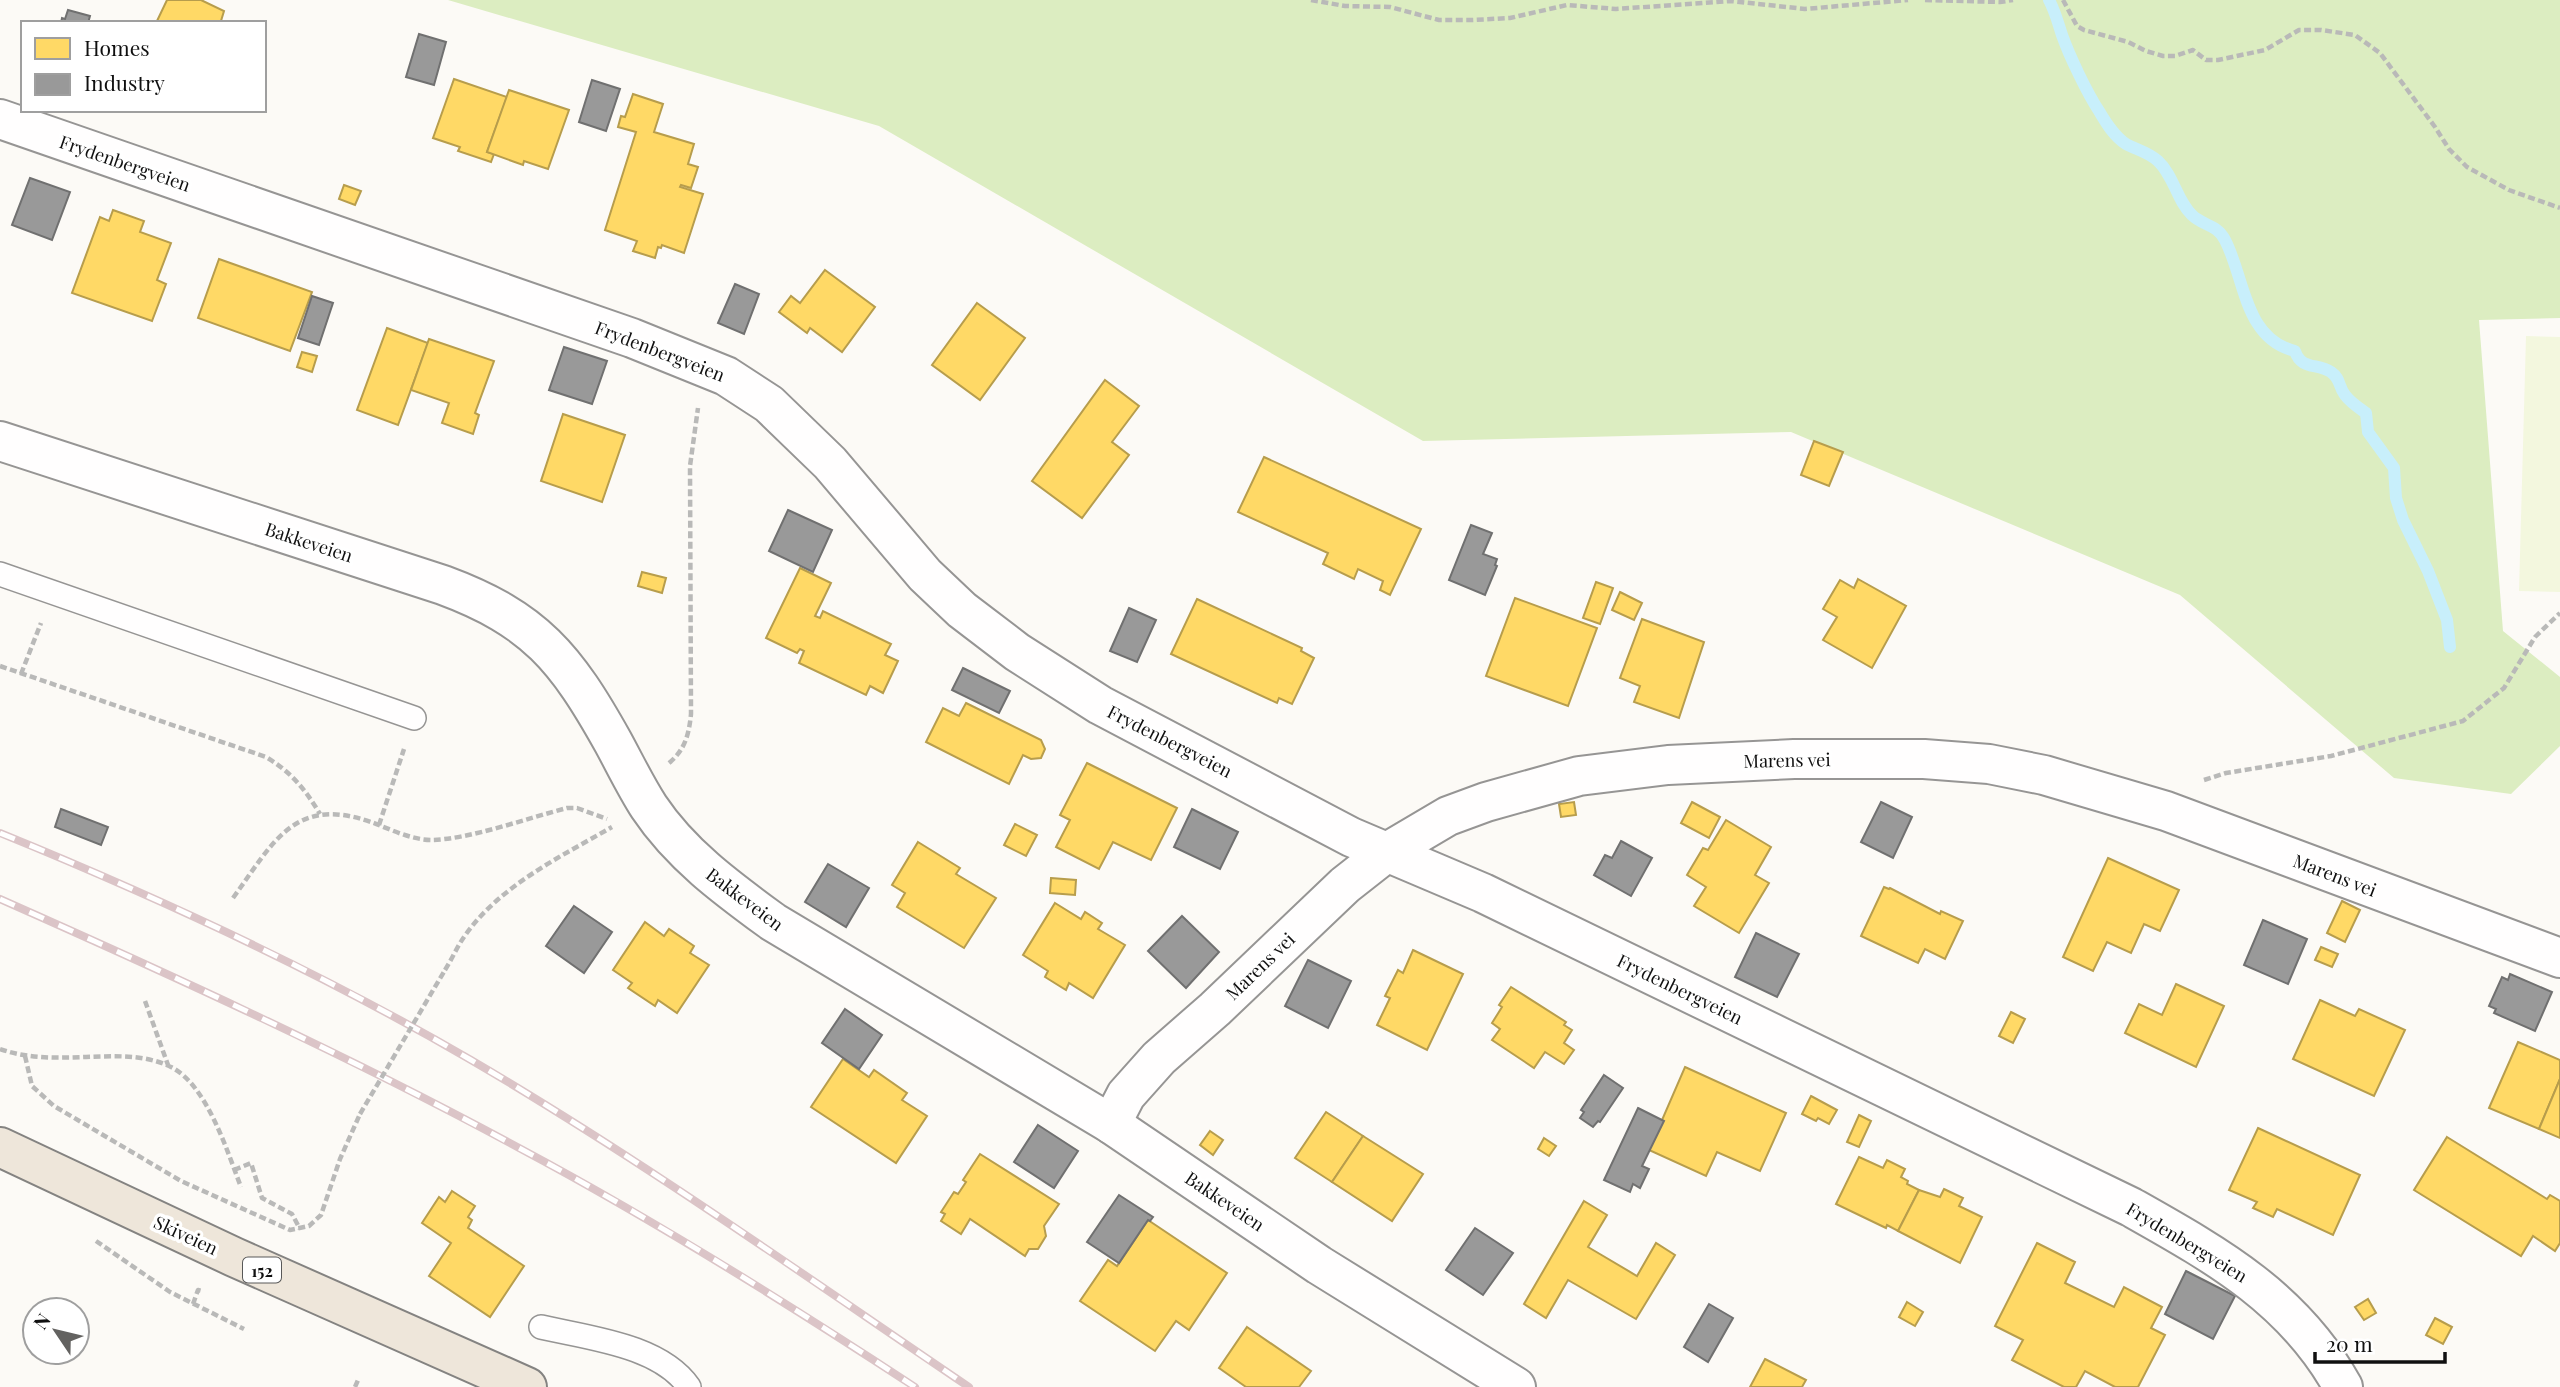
<svg xmlns="http://www.w3.org/2000/svg" width="2560" height="1387" font-family="'Playfair Display',serif">
	<style>
		.forest { fill: #dcedc1 }
		.pitch { fill: #f3f7de }
		.homes { fill: #ffd966; stroke: #b79d4c; stroke-width: 2 }
		.industry { fill: #999; stroke: #707070; stroke-width: 2 }
		.lines { fill: none; stroke-linecap: round; stroke-linejoin: round }
		.stream { stroke: #c8effb; stroke-width: 12 }
		.service-casing { stroke: #969594; stroke-width: 26 }
		.minor-casing { stroke: #969594; stroke-width: 42 }
		.primary-casing { stroke: #848381; stroke-width: 42 }
		.path { stroke: #b9b9b8; stroke-width: 4.5; stroke-dasharray: 7 3.5; stroke-linecap: butt }
		.service { stroke: #fffefe; stroke-width: 23 }
		.minor { stroke: #fffefe; stroke-width: 38 }
		.primary { stroke: #eee6da; stroke-width: 38 }
		.rail-casing { stroke: #dbc4c7; stroke-width: 8 }
		.rail { stroke: #fff; stroke-width: 5; stroke-dasharray: 16; stroke-linecap: butt }
		.path-bridge { stroke: #b9b9b8; stroke-width: 4.5; stroke-dasharray: 7 3.5; stroke-linecap: butt }
		.labels { text-anchor: middle; dominant-baseline: central; stroke-width: 7; stroke-linejoin: round; paint-order: stroke }
		.shield { fill: #fff; stroke: #585858; stroke-width: 2 }
		.shield-label { font-size: 16px; font-weight: bold; fill: #101010 }
		.street-label { font-size: 18px; fill: #101010; stroke: #fff }
	</style>
	<rect width="100%" height="100%" fill="#fcfaf6"/>
	<path class="forest" d="M448 0H2560V318L2479 320 2503 631 2560 677V746L2511 794 2394 778 2180 595 1791 432 1423 441 879 126Z"/>
	<path class="pitch" d="M2526 336 2560 337V592L2519 591Z"/>
	<g class="homes">
		<path d="M167 0H201L224 11 221 21 225 23H156Z"/>
		<path d="M454 79 507 97 487 152 494 154 491 162 458 151 460 147 433 138Z"/>
		<path d="M509 90 569 110 548 169 524 161 523 165 487 152Z"/>
		<path d="M633 94 663 104 654 132 694 144 688 164 698 167 691 188 681 185 680 187 703 194 684 253 662 245 661 248 658 247 655 258 633 251 637 241 605 230 636 132 618 127 621 116 625 117Z"/>
		<path d="M344 185 361 191 355 205 339 199Z"/>
		<path d="M113 210 144 221 140 232 171 243 157 280 166 284 152 321 72 293 100 217 109 221Z"/>
		<path d="M219 259 312 292 290 351 198 318Z"/>
		<path d="M825 270 875 307 842 352 810 328 807 333 779 312 791 296 800 303Z"/>
		<path d="M977 303 1025 338 980 400 932 365Z"/>
		<path d="M387 328 428 343 398 425 357 410Z"/>
		<path d="M429 339 494 361 475 413 479 415 473 434 442 423 449 403 411 390Z"/>
		<path d="M302 352 317 356 312 372 297 367Z"/>
		<path d="M1105 380 1139 406 1112 442 1129 455 1082 518 1032 481Z"/>
		<path d="M563 414 625 435 602 502 541 481Z"/>
		<path d="M1814 441 1843 452 1829 486 1801 475Z"/>
		<path d="M1264 457 1421 529 1390 595 1380 590 1383 581 1358 569 1354 579 1323 564 1328 553 1238 512Z"/>
		<path d="M800 568 831 583 815 616 820 618 823 611 891 644 885 655 898 661 883 693 870 686 866 695 799 663 804 651 800 649 797 653 766 638Z"/>
		<path d="M642 572 666 578 662 593 638 586Z"/>
		<path d="M1858 579 1906 606 1872 668 1823 640 1837 617 1823 609 1840 580 1854 588Z"/>
		<path d="M1596 582 1613 588 1600 624 1583 618Z"/>
		<path d="M1620 592 1642 603 1634 620 1612 610Z"/>
		<path d="M1515 598 1597 628 1568 706 1486 676Z"/>
		<path d="M1197 599 1302 648 1301 651 1314 658 1292 704 1279 698 1277 703 1171 654Z"/>
		<path d="M1642 619 1704 642 1679 718 1634 702 1640 686 1620 678Z"/>
		<path d="M966 703 1041 740 1045 749 1041 758 1031 759 1023 755 1009 784 926 742 943 708 959 716Z"/>
		<path d="M1087 763 1177 808 1151 860 1113 842 1099 869 1056 847 1070 820 1060 815Z"/>
		<path d="M1574 802 1576 815 1561 817 1559 804Z"/>
		<path d="M1692 802 1720 817 1709 838 1681 823Z"/>
		<path d="M1726 820 1771 847 1755 875 1769 883 1739 933 1694 906 1706 887 1687 875 1703 848 1708 850Z"/>
		<path d="M1015 824 1037 835 1026 856 1004 845Z"/>
		<path d="M918 842 960 868 956 874 996 898 964 948 897 907 905 893 892 885Z"/>
		<path d="M2108 858 2179 890 2160 931 2144 924 2131 953 2107 942 2093 971 2063 957Z"/>
		<path d="M1051 878 1076 880 1075 895 1050 893Z"/>
		<path d="M1884 887 1889 889 1890 888 1940 914 1941 911 1963 921 1945 959 1925 949 1918 963 1861 936Z"/>
		<path d="M2342 901 2360 910 2345 942 2327 933Z"/>
		<path d="M1055 903 1081 919 1085 912 1102 923 1098 929 1125 945 1093 998 1069 983 1066 990 1045 977 1048 971 1023 955Z"/>
		<path d="M645 922 664 936 669 929 694 946 690 953 709 965 677 1013 658 1000 655 1006 628 988 632 983 613 970Z"/>
		<path d="M2321 947 2338 954 2332 967 2315 960Z"/>
		<path d="M1413 950 1463 974 1427 1050 1377 1025 1390 998 1385 996 1398 970 1403 973Z"/>
		<path d="M2176 984 2224 1006 2196 1067 2125 1033 2139 1004 2162 1015Z"/>
		<path d="M1511 987 1566 1022 1564 1025 1572 1030 1564 1043 1574 1050 1564 1064 1545 1052 1534 1068 1492 1040 1500 1029 1492 1023 1502 1007 1499 1005Z"/>
		<path d="M2320 1000 2355 1016 2359 1009 2405 1030 2374 1096 2293 1059Z"/>
		<path d="M2011 1012 2025 1019 2013 1043 1999 1036Z"/>
		<path d="M2518 1042 2560 1060V1079L2539 1129 2489 1108Z"/>
		<path d="M843 1059 869 1077 874 1070 907 1093 902 1100 927 1116 896 1163 811 1107Z"/>
		<path d="M1685 1067 1786 1113 1760 1171 1717 1152 1706 1176 1649 1150Z"/>
		<path d="M2560 1079V1138L2539 1129Z"/>
		<path d="M1811 1096 1837 1110 1829 1124 1818 1118 1816 1121 1802 1114Z"/>
		<path d="M1326 1112 1363 1136 1332 1182 1295 1158Z"/>
		<path d="M1859 1115 1871 1121 1859 1147 1847 1142Z"/>
		<path d="M2258 1128 2360 1175 2333 1235 2277 1209 2273 1217 2253 1208 2257 1202 2229 1190Z"/>
		<path d="M1210 1131 1223 1140 1213 1155 1200 1145Z"/>
		<path d="M1363 1136 1423 1174 1392 1221 1332 1182Z"/>
		<path d="M2447 1137 2547 1199 2550 1195 2560 1201V1243L2555 1251 2533 1236 2521 1256 2414 1190Z"/>
		<path d="M1544 1138 1556 1146 1549 1156 1538 1149Z"/>
		<path d="M980 1154 1059 1204 1044 1226 1046 1236 1038 1249H1029L1025 1256 970 1219 961 1234 941 1221 945 1214 941 1212 954 1192 958 1194 966 1182 963 1180Z"/>
		<path d="M1859 1157 1883 1168 1887 1160 1905 1169 1901 1177 1908 1181 1907 1184 1919 1190 1898 1231 1887 1225 1886 1228 1836 1204Z"/>
		<path d="M1944 1189 1963 1198 1959 1206 1982 1217 1960 1263 1898 1231 1919 1190 1940 1197Z"/>
		<path d="M452 1191 475 1206 468 1217 472 1220 468 1228 524 1266 490 1317 429 1276 451 1243 422 1223 439 1197 445 1202Z"/>
		<path d="M1584 1201 1607 1215 1588 1247 1637 1276 1656 1243 1675 1255 1636 1319 1568 1280 1546 1318 1524 1304Z"/>
		<path d="M1148 1220 1227 1273 1189 1330 1176 1321 1155 1351 1080 1301 1108 1260 1117 1266Z"/>
		<path d="M2037 1243 2075 1262 2065 1283 2114 1307 2124 1287 2162 1307 2151 1328 2165 1335 2138 1387H2115L2085 1371 2076 1387H2064L2012 1360 2023 1340 1995 1326Z"/>
		<path d="M2368 1299 2376 1313 2364 1320 2355 1307Z"/>
		<path d="M1907 1302 1923 1312 1915 1326 1899 1317Z"/>
		<path d="M2435 1318 2452 1327 2443 1344 2426 1335Z"/>
		<path d="M1247 1327 1311 1371 1299 1387H1246L1219 1368Z"/>
		<path d="M1765 1359 1806 1380 1802 1387H1750Z"/>
	</g>
	<g class="industry">
		<path d="M68 10 90 16 88 23H61L62 18 65 19Z"/>
		<path d="M419 34 446 42 434 85 406 77Z"/>
		<path d="M592 80 620 89 606 131 579 122Z"/>
		<path d="M30 178 70 192 52 240 12 225Z"/>
		<path d="M735 284 759 294 744 334 718 323Z"/>
		<path d="M312 296 333 303 319 345 298 338Z"/>
		<path d="M564 347 607 361 592 404 549 390Z"/>
		<path d="M788 510 832 530 813 572 769 551Z"/>
		<path d="M1471 525 1492 533 1483 554 1497 559 1495 565 1497 566 1485 595 1449 580Z"/>
		<path d="M1129 608 1156 620 1137 662 1110 651Z"/>
		<path d="M963 668 1010 691 999 713 952 690Z"/>
		<path d="M1881 802 1912 817 1893 858 1861 842Z"/>
		<path d="M61 809 108 827 101 845 55 827Z"/>
		<path d="M1192 809 1238 832 1220 869 1174 847Z"/>
		<path d="M1621 841 1652 858 1631 896 1594 875 1605 855 1612 858Z"/>
		<path d="M828 864 869 888 846 927 805 902Z"/>
		<path d="M574 906 612 932 584 973 546 946Z"/>
		<path d="M1182 916 1219 952 1186 988 1148 951Z"/>
		<path d="M2263 920 2307 939 2288 984 2244 965Z"/>
		<path d="M1756 933 1799 954 1777 997 1735 977Z"/>
		<path d="M1308 960 1351 981 1328 1028 1285 1006Z"/>
		<path d="M2510 974 2552 992 2535 1031 2494 1013 2496 1009 2489 1006 2502 977 2508 980Z"/>
		<path d="M845 1009 882 1035 859 1069 822 1043Z"/>
		<path d="M1604 1075 1623 1088 1600 1122 1598 1121 1593 1127 1580 1118 1584 1112 1581 1110Z"/>
		<path d="M1638 1108 1664 1121 1642 1166 1649 1169 1640 1188 1633 1184 1630 1192 1604 1180Z"/>
		<path d="M1038 1125 1078 1151 1054 1188 1014 1162Z"/>
		<path d="M1119 1195 1153 1217 1150 1221 1148 1220 1119 1263 1087 1242Z"/>
		<path d="M1475 1228 1513 1253 1483 1295 1446 1270Z"/>
		<path d="M2186 1271 2235 1296 2213 1339 2165 1314Z"/>
		<path d="M1709 1304 1733 1318 1708 1362 1684 1347Z"/>
	</g>
	<g class="lines">
		<path class="stream" d="M2049 0C2055 11 2058 23 2062 35 2069 55 2087 93 2099 111 2106 123 2114 136 2126 144 2137 150 2148 152 2158 161 2174 176 2177 201 2192 215 2203 226 2217 224 2225 240 2245 278 2244 339 2295 351 2301 370 2317 363 2331 372 2341 379 2338 386 2345 395 2350 402 2359 408 2366 413L2368 432 2394 468 2396 498 2403 520 2428 571 2447 620 2450 647"/>
		<g class="service-casing">
			<g id="service">
				<path d="M0 574 414 718"/>
				<path d="M541 1327C588 1338 660 1345 689 1387"/>
			</g>
		</g>
		<g class="minor-casing">
			<g id="minor">
				<path d="M0 119 632 338 726 376 769 404 830 463 925 575 962 610 1017 652 1100 705 1351 837 1483 893 2131 1207C2216 1255 2294 1298 2343 1387"/>
				<path d="M0 441 443 585C535 619 566 658 613 742 625 764 636 787 649 807 681 855 728 889 773 922L1111 1124 1319 1265 1516 1387"/>
				<path d="M1111 1124 1126 1095 1159 1058 1215 1009 1345 885 1387 852 1448 816 1486 802 1579 776 1668 765 1794 759H1924L1989 764 2044 775 2166 811 2560 958"/>
			</g>
		</g>
		<g class="primary-casing">
			<path id="primary" d="M0 1147 234 1257 527 1387"/>
		</g>
		<g class="path">
			<path d="M1311 0 1345 6 1390 7 1439 20H1472L1510 18 1567 5 1616 9 1731 1 1805 9 1908 0"/>
			<path d="M1925 0 2000 2 2013 0"/>
			<path d="M2063 0 2077 26 2084 30 2128 42 2146 51 2163 56H2175L2193 50 2206 60H2218L2265 50 2299 30H2321L2355 35 2380 53 2435 127 2449 149 2467 167 2509 190 2560 208"/>
			<path d="M0 666 266 757C291 772 305 789 320 814"/>
			<path d="M21 674 41 623"/>
			<path d="M669 763C685 750 689 734 691 714L690 466 698 408"/>
			<path d="M2204 780 2226 773 2331 756 2463 721 2504 688 2535 637 2560 613"/>
			<path d="M379 825 404 749"/>
			<path d="M233 898C273 843 294 795 371 822 390 829 411 840 432 840 470 839 528 818 567 808H577L607 819"/>
			<path d="M445 970C452 959 457 947 464 937 499 886 560 857 612 827"/>
			<path d="M145 1001 168 1065"/>
			<path d="M0 1049C28 1059 57 1058 86 1057 114 1056 145 1054 171 1067 207 1085 227 1151 241 1187"/>
			<path d="M25 1056 32 1086 54 1106 181 1181 290 1230 309 1226 321 1215 340 1159 360 1114"/>
			<path d="M234 1170 251 1163 262 1198 292 1214 300 1229"/>
			<path d="M96 1241 170 1292 244 1329"/>
			<path d="M193 1304 198 1290 202 1291"/>
			<path d="M355 1387 358 1380"/>
		</g>
		<use href="#service" class="service"/>
		<use href="#minor" class="minor"/>
		<use href="#primary" class="primary"/>
		<g class="rail-casing">
			<g id="rail">
				<path d="M0 833C162 899 320 972 471 1060 642 1160 805 1276 969 1387"/>
				<path d="M0 899C176 977 351 1057 521 1149 656 1221 787 1303 915 1387"/>
			</g>
		</g>
		<use href="#rail" class="rail"/>
		<path class="path-bridge" d="M360 1114 445 970"/>
	</g>
	<g class="labels">
		<rect class="shield" x="243" y="1257.5" width="38" height="25" rx="5"/>
		<g class="shield-label">
			<text x="262" y="1270">152</text>
		</g>
		<g class="street-label">
			<text transform="translate(125 163) rotate(19)">Frydenbergveien</text>
			<text transform="translate(660 351) rotate(21)">Frydenbergveien</text>
			<text transform="translate(309 542) rotate(18)">Bakkeveien</text>
			<text transform="translate(1170 741) rotate(27)">Frydenbergveien</text>
			<text transform="translate(1787 760) rotate(-1)">Marens vei</text>
			<text transform="translate(2335 875) rotate(21)">Marens vei</text>
			<text transform="translate(745 899) rotate(37)">Bakkeveien</text>
			<text transform="translate(1260 966) rotate(-44)">Marens vei</text>
			<text transform="translate(1680 989) rotate(26)">Frydenbergveien</text>
			<text transform="translate(1225 1201) rotate(34)">Bakkeveien</text>
			<text transform="translate(186 1235) rotate(25)">Skiveien</text>
			<text transform="translate(2187 1242) rotate(31)">Frydenbergveien</text>
		</g>
	</g>
	<rect x="21" y="21" width="245" height="91" fill="#ffffff" stroke="#9f9f9f" stroke-width="2"/>
	<rect x="35" y="38" width="35" height="21" fill="#ffd966" stroke="#9f9f9f" stroke-width="2"/>
	<text x="84" y="56" font-size="21" fill="#101010">Homes</text>
	<rect x="35" y="74" width="35" height="21" fill="#999999" stroke="#9f9f9f" stroke-width="2"/>
	<text x="84" y="91" font-size="21" fill="#101010">Industry</text>
	<g transform="translate(56 1331) rotate(305)"><circle r="33" fill="#ffffff" stroke="#9f9f9f" stroke-width="2"/>
	<path d="M0-5L12 26L0 18L-12 26Z" fill="#636260"/>
	<text y="-10" font-size="19" font-weight="bold" text-anchor="middle" fill="#101010">N</text>
	</g>
	<path d="M2315 1352v10h130v-10" fill="none" stroke="#101010" stroke-width="3.5"/>
	<text x="2326" y="1352" font-size="21" fill="#101010" stroke="#ffffff" stroke-width="5" paint-order="stroke">20 m</text>
</svg>
